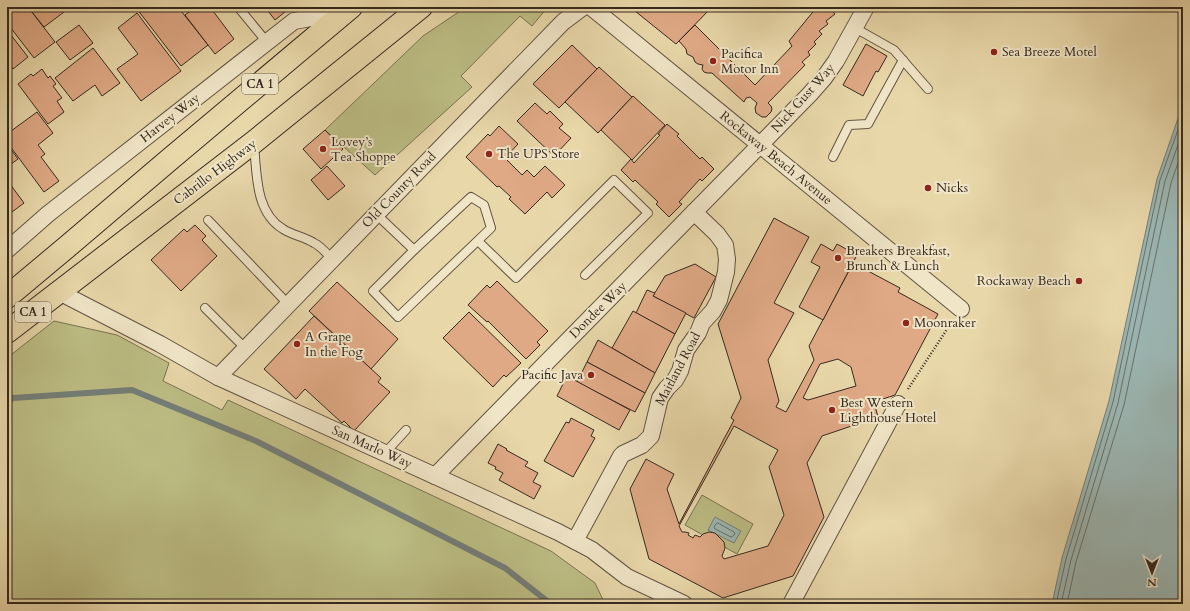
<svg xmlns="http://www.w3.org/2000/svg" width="1190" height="611" font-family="Cardo,serif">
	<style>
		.green { fill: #bcbd84; stroke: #787352 }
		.water { fill: #9cb7b4; stroke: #737e78 }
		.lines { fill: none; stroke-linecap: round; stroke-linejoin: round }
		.shore { stroke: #68706a; stroke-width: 1 }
		.stream { stroke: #737e78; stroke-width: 6 }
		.building { fill: #dfa985; stroke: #35291f; fill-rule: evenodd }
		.lane-casing { stroke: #625442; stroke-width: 10 }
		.street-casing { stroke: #625442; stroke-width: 18 }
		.highway-casing { stroke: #35291f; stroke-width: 24 }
		.path { stroke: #35291f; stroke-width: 2.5; stroke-dasharray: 1 2; stroke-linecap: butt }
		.lane { stroke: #f0e5c7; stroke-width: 8 }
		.street { stroke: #f0e5c7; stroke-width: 16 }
		.highway { stroke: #e8d7a9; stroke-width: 22 }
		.poi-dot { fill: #8f2418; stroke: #f0e5c7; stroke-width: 1.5 }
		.labels { text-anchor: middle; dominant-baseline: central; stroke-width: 4; stroke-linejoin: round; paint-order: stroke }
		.shield { fill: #f0e5c7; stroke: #6d6151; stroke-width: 1 }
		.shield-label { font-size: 12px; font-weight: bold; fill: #35291f }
		.poi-label { font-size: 13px; fill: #35291f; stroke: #f0e5c7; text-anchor: start }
		.street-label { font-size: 13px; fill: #35291f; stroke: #f0e5c7 }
	</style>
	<rect width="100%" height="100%" fill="#e8d7a9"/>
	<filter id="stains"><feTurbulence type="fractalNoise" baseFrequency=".005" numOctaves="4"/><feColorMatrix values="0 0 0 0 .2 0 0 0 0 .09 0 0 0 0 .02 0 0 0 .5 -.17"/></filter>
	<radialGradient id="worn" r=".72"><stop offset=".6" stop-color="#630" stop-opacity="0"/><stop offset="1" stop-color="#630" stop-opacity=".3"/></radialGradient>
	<g class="green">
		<path d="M466 7 547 8 532 26 520 16 461 76 472 87 375 175 325 130 423 36Z"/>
		<path d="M54 321 117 335 169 363 163 381 222 410 228 400 551 551 595 583 605 604H7V358Z"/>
		<path d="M702 495 753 524 737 554 685 525Z"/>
	</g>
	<g class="water">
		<path d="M1183 104V604H1052L1062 558 1109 401 1157 179Z"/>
		<path d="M715 517 741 531 734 543 708 530Z"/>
	</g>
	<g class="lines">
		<g class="shore">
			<path d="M718 523 734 532 735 534 733 536 731 537 715 529 714 527 716 524Z"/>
			<path d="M1056 604 1066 559 1113 402 1160 180 1183 116"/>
			<path d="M1061 604 1071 560 1118 403 1165 181 1183 131"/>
			<path d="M1067 604 1076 562 1124 405 1171 183 1183 149"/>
		</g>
		<path class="stream" d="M7 402 13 398 132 390 256 441 505 568 551 604"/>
	</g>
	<g class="building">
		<path d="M7 7H28L55 42 34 58 7 23Z"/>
		<path d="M28 7H60L64 12 44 27Z"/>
		<path d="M140 7H178L208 45 181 66 137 9Z"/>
		<path d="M196 7H210L234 39 215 54 185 15Z"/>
		<path d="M265 7H291L275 20Z"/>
		<path d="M630 7H712L676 44Z"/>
		<path d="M817 7H828L835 14 826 21 828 24 819 31 822 34 814 42 816 44 808 52 810 55 802 62 805 65 768 103 771 106 772 109 771 112 766 117H762L756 113 755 108 757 103 750 97 746 98 744 102 712 73H707L704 72 702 69 703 65 698 64 695 62 693 57 687 54 686 49 679 41 695 25 755 85 792 46 789 41Z"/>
		<path d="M137 13 181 71 141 101 117 69 138 54 118 28Z"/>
		<path d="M79 25 93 43 70 60 56 42Z"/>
		<path d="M7 30 28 57 13 69 7 61Z"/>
		<path d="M866 44 887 56 878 72 876 71 863 96 843 85Z"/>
		<path d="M572 45 597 69 559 108 533 84Z"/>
		<path d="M93 48 120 83 102 96 95 85 73 101 55 78Z"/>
		<path d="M599 67 632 97 598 133 565 102Z"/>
		<path d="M42 69 48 78 50 76 56 84 53 86 62 98 57 101 64 112 48 124 18 84 31 74 33 76Z"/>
		<path d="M633 96 665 125 632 160 601 130Z"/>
		<path d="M535 103 547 114 550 111 563 124 559 128 571 138 554 156 517 121Z"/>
		<path d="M37 112 53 133 38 145 45 154 41 157 59 181 44 192 7 142V134Z"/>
		<path d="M667 124 679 134 677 136 700 159 702 157 714 169 702 181 700 179 679 202 682 204 669 217 656 204 658 202 635 180 633 182 621 170 631 159 634 163 660 135 658 134Z"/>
		<path d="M499 126 518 144 505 158 522 175 527 170 534 177 545 166 565 185 552 198 547 192 525 214 509 199 511 197 499 186 497 187 466 157 488 134 490 136Z"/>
		<path d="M325 130 343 149 321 169 303 149Z"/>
		<path d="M7 144 18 159 7 167Z"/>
		<path d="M327 166 345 186 328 200 311 180Z"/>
		<path d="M7 180 24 203 12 212 8 206 7 207Z"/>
		<path d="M774 218 809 237 774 303 794 313 768 360 779 401 776 407 786 412 814 360 809 346 853 263 900 288 898 292 938 314 895 395 874 402 878 417 822 436 807 463 824 517 793 576 723 598 649 559 630 489 646 459 674 474 667 489 679 524 734 420 731 418 741 398 718 324ZM838 359 851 367 856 386 808 400 803 398 820 364ZM734 426 778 450 769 467 784 515 768 546 724 559 722 556 725 548 724 542 715 533 709 532 703 534 700 537 695 535 693 538 688 535 689 533 685 532H682L679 526Z"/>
		<path d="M195 225 206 236 202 240 217 256 181 291 151 260 184 229 187 232Z"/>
		<path d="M821 244 833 251 837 244 857 255 823 320 799 307 820 267 811 262Z"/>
		<path d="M695 264 716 277 694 318 653 296 665 276Z"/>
		<path d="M497 281 548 331 537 342 540 345 526 359 488 321 487 322 468 305 487 285 490 288Z"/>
		<path d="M337 282 398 339 371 369 309 311Z"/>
		<path d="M647 290 655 293 653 296 686 313 675 334 636 313Z"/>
		<path d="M633 311 675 334 655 373 612 348Z"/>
		<path d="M469 312 521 363 506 377 504 375 493 387 443 338Z"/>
		<path d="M314 316 381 378 378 382 390 392 354 431 344 421 342 423 305 389 296 399 264 369Z"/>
		<path d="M598 340 655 373 645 393 587 362Z"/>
		<path d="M587 362 645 393 635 412 577 382Z"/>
		<path d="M567 376 630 410 619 430 557 396Z"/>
		<path d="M571 418 594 430 591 436 595 438 573 477 544 461 566 422 569 423Z"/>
		<path d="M498 444 507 449 506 450 528 462 525 466 538 473 533 482 541 486 534 499 499 480 503 473 495 469 496 467 488 463Z"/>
	</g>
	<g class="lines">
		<g class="lane-casing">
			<g id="lane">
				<path d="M238 7 266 41"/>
				<path d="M855 28 894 50 928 89"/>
				<path d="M254 145C257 174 255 212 283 229 292 235 305 237 314 243 321 246 327 254 332 259"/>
				<path d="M833 157 849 125 868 124 903 60"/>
				<path d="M471 197 484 205 491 228 398 317 373 291 414 250Z"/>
				<path d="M376 214 414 250"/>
				<path d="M208 220 289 305"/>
				<path d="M478 241 516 278 614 180 648 213 585 275"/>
				<path d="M205 308 246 349"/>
				<path d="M385 453 406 430"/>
			</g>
		</g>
		<g class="street-casing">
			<g id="street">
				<path d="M591 7 961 309"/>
				<path d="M7 250 48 214 294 21 345 12"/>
				<path d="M59 292 160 344 218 377 558 532 592 550 627 577 684 604"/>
				<path d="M218 377 563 22 583 7"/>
				<path d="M435 476 810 94 824 78 836 61 866 7"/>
				<path d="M575 541 621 456 623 454 642 445 651 436 660 398 667 388 675 380 680 371 686 350 698 333 702 323 713 311 719 300 726 272 727 259 725 245 717 234 694 212"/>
				<path d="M791 604 898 404"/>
			</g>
		</g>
		<g class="highway-casing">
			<g id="highway">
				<path d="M7 297 68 246 169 160 351 7"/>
				<path d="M7 332 254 142 421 7"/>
			</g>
		</g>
		<path class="path" d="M908 389 951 323"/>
		<use href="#lane" class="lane"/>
		<use href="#street" class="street"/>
		<use href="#highway" class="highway"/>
	</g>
	<g class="poi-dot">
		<circle cx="994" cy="52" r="4"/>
		<circle cx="713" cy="61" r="4"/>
		<circle cx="323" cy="149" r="4"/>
		<circle cx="489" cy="154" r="4"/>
		<circle cx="928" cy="188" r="4"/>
		<circle cx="838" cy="258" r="4"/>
		<circle cx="1079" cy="281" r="4"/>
		<circle cx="906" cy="323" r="4"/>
		<circle cx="297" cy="344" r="4"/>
		<circle cx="591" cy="375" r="4"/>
		<circle cx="832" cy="410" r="4"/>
	</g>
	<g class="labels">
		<g class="shield">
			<rect x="242" y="74" width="36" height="20" rx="3"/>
			<rect x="15" y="302" width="36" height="20" rx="3"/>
		</g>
		<g class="shield-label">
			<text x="260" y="84">CA 1</text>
			<text x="33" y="312">CA 1</text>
		</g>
		<g class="poi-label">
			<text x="1002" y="52">Sea Breeze Motel</text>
			<text x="721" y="54">Pacifica<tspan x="721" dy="15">Motor Inn</tspan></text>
			<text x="331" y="142">Lovey’s<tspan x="331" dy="15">Tea Shoppe</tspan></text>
			<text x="497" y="154">The UPS Store</text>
			<text x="936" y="188">Nicks</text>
			<text x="846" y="251">Breakers Breakfast,<tspan x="846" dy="15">Brunch &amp; Lunch</tspan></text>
			<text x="1071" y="281" text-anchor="end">Rockaway Beach</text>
			<text x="914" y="323">Moonraker</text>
			<text x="305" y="337">A Grape<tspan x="305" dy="15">In the Fog</tspan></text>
			<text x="583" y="375" text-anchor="end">Pacific Java</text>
			<text x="840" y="403">Best Western<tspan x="840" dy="15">Lighthouse Hotel</tspan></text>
		</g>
		<g class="street-label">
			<text transform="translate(803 98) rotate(-48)">Nick Gust Way</text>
			<text transform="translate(170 118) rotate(-38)">Harvey Way</text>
			<text transform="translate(776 158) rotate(39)">Rockaway Beach Avenue</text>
			<text transform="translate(215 172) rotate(-37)">Cabrillo Highway</text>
			<text transform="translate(399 190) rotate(-46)">Old County Road</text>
			<text transform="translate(598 310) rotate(-45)">Dondee Way</text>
			<text transform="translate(678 369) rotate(-62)">Maitland Road</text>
			<text transform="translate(372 447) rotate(24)">San Marlo Way</text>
		</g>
	</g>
	<rect width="1190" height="611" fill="none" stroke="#e8d7a9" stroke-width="24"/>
	<rect x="8" y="8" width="1174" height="595" fill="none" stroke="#35291f" stroke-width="2"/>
	<rect x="12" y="12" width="1166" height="587" fill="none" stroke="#35291f"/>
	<g transform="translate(1152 573) rotate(180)" stroke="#f0e5c7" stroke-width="3" paint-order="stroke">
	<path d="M0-3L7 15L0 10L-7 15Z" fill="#35291f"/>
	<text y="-6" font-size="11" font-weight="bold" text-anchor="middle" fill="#35291f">N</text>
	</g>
	<rect width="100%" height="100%" filter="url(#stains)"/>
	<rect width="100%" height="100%" fill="url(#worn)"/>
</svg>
